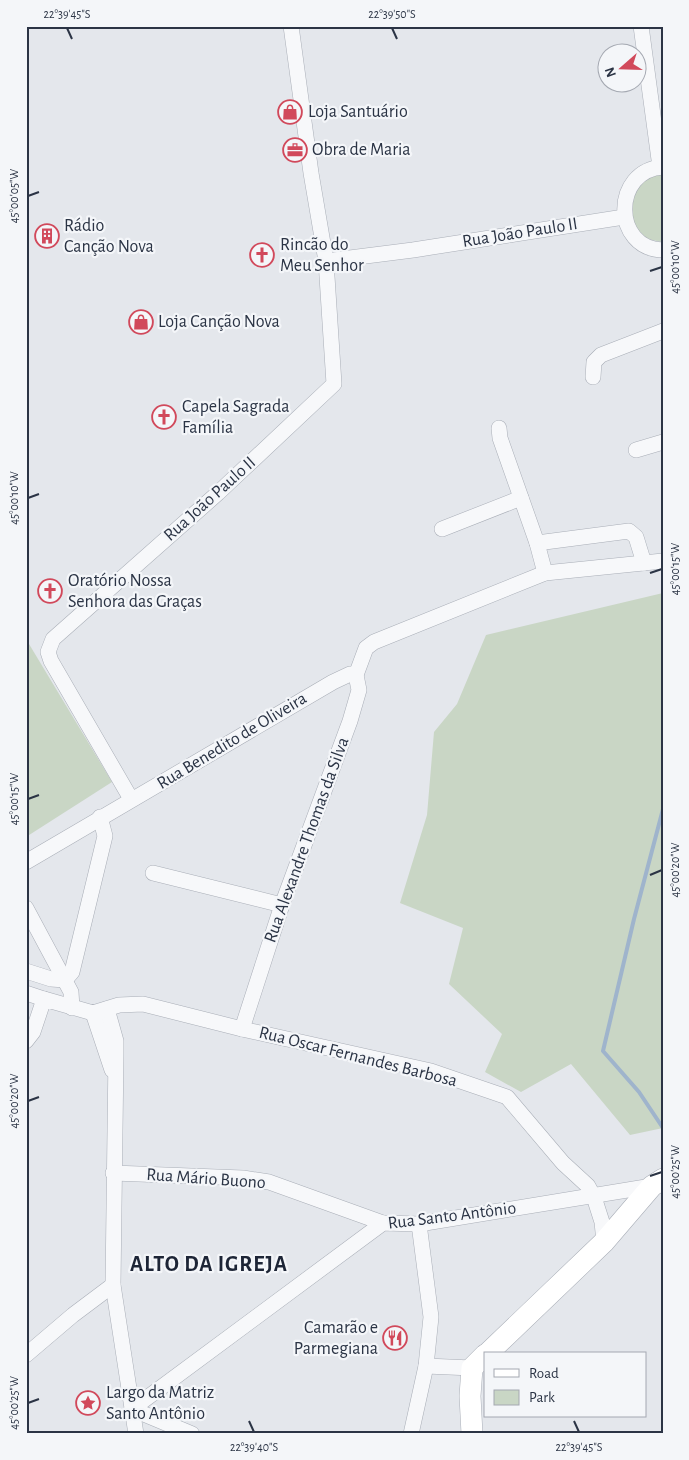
<svg xmlns="http://www.w3.org/2000/svg" width="689" height="1460" font-family="'Alegreya Sans',sans-serif">
	<style>
		.green { fill: #c9d6c5 }
		.lines { fill: none; stroke-linecap: round; stroke-linejoin: round }
		.stream { stroke: #9fb4cc; stroke-width: 4 }
		.minor-casing { stroke: #a9aeb7; stroke-width: 16 }
		.secondary-casing { stroke: #a9aeb7; stroke-width: 22 }
		.minor { stroke: #f7f8fa; stroke-width: 15 }
		.secondary { stroke: #fff; stroke-width: 21 }
		.ticks { fill: none; stroke: #2b3445; stroke-width: 2 }
		.labels { text-anchor: middle; dominant-baseline: central; stroke-width: 4.5; stroke-linejoin: round; paint-order: stroke }
		.poi-label { font-size: 18px; fill: #2b3445; stroke: #f4f6f9; text-anchor: start }
		.street-label { font-size: 18px; fill: #2b3445; stroke: #f4f6f9 }
		.district-label { font-size: 22px; font-weight: bold; letter-spacing: 1px; fill: #1d2536; stroke: #f4f6f9 }
		.neatline { fill: none; stroke: #2b3445; stroke-width: 2 }
		.ticks-label { font-size: 12px; text-anchor: middle; fill: #2b3445 }
	</style>
	<rect width="100%" height="100%" fill="#e4e7ec"/>
	<g class="green">
		<path d="M663 172V242C639 239 634 231 632 209 631 201 629 194 635 186 640 180 655 176 663 172Z"/>
		<path d="M663 593V1128L630 1135 571 1064 521 1092 485 1072 502 1034 449 984 463 928 400 903 427 815 434 732 457 704 486 635Z"/>
		<path d="M26 639 112 782 26 837Z"/>
	</g>
	<g class="lines">
		<path class="stream" d="M663 809 634 919 603 1051 639 1092 663 1128"/>
		<g class="minor-casing">
			<g id="minor">
				<path d="M641 26 660 167"/>
				<path d="M663 167C612 170 612 249 663 250"/>
				<path d="M326 261 413 250 624 217"/>
				<path d="M593 377 594 362 601 355 663 331"/>
				<path d="M499 428 500 438 537 543 545 573"/>
				<path d="M636 450 663 442"/>
				<path d="M442 529 521 498"/>
				<path d="M537 543 629 531 636 537 644 563"/>
				<path d="M356 675 366 648 374 642 545 573 663 561"/>
				<path d="M131 799 51 661 48 652 53 639 218 493 334 384 326 261 311 173 291 26"/>
				<path d="M26 862 333 682 350 674 356 675 359 690 350 721 282 905 242 1029"/>
				<path d="M153 873 282 905"/>
				<path d="M26 908 71 992 72 1008"/>
				<path d="M26 971 51 979 65 980 72 972 105 836 100 817"/>
				<path d="M26 993 44 999"/>
				<path d="M107 1009 116 1041V1054L113 1285 136 1434"/>
				<path d="M93 1013 112 1070"/>
				<path d="M26 1041 33 1032 44 999 93 1013 119 1005 143 1004 242 1029 431 1071 507 1097 563 1163 588 1186 594 1197 602 1222 604 1242"/>
				<path d="M113 1173 243 1178 269 1182 383 1223"/>
				<path d="M26 1355 73 1315 113 1285"/>
				<path d="M426 1366 472 1368"/>
				<path d="M132 1409 383 1223 419 1224 652 1186"/>
				<path d="M132 1409 192 1434"/>
				<path d="M411 1434 426 1366 431 1317 419 1224"/>
			</g>
		</g>
		<g class="secondary-casing">
			<g id="secondary">
				<path d="M487 1354 604 1242 652 1186 663 1179"/>
				<path d="M472 1434 470 1396 472 1368 485 1355"/>
			</g>
		</g>
		<use href="#minor" class="minor"/>
		<use href="#secondary" class="secondary"/>
	</g>
	<path class="ticks" d="M67 28 72 39M392 28 397 39M28 196 39 192M650 271 662 267M28 498 39 494M650 573 662 569M28 799 39 795M650 875 662 870M28 1101 39 1097M650 1176 662 1172M28 1403 39 1399M249 1421 254 1432M574 1421 579 1432"/>
	<defs>
		<g id="shop-ring" transform="scale(1.25)"><circle r="9.5" fill="#f4f6f9" stroke="#d1495b" stroke-width="1.5"/><path d="M-5-2.5h2.3a2.7 3.5 0 0 1 5.4 0H5L5.5 6h-11ZM-1.5-2.5h3a1.5 2.3 0 0 0-3 0Z" fill="#d1495b"/></g>
		<g id="office-ring" transform="scale(1.25)"><circle r="9.5" fill="#f4f6f9" stroke="#d1495b" stroke-width="1.5"/><path d="M-6-3h4V-5.5h4V-3h4V5H-6ZM-1-4.5V-3h2v-1.5ZM-6 0V1H6V0Z" fill="#d1495b"/></g>
		<g id="building-ring" transform="scale(1.25)"><circle r="9.5" fill="#f4f6f9" stroke="#d1495b" stroke-width="1.5"/><path d="M-4-6H4V6H1V3H-1V6H-4ZM-2.5-4.3h1.7v1.8h-1.7ZM.8-4.3h1.7v1.8H.8ZM-2.5-1h1.7V.8h-1.7ZM.8-1h1.7V.8H.8Z" fill="#d1495b"/></g>
		<g id="church-ring" transform="scale(1.25)"><circle r="9.5" fill="#f4f6f9" stroke="#d1495b" stroke-width="1.5"/><path d="M-1.2-6h2.4v3.5h3.3v2.4h-3.3V6h-2.4V-.1h-3.3v-2.4h3.3Z" fill="#d1495b"/></g>
		<g id="restaurant-ring" transform="scale(1.25)"><circle r="9.5" fill="#f4f6f9" stroke="#d1495b" stroke-width="1.5"/><path d="M-5-6h1v4h1v-4h1v4h1v-4h1v5L-1.5 .5V6h-2V.5L-5-1ZM5-6V6H3V1.5H1.5Q1.5-4 5-6Z" fill="#d1495b"/></g>
		<g id="sight-ring" transform="scale(1.25)"><circle r="9.5" fill="#f4f6f9" stroke="#d1495b" stroke-width="1.5"/><path d="M0-6L1.8-2.2L6-1.7L2.9 1.2L3.7 5.4L0 3.3L-3.7 5.4L-2.9 1.2L-6-1.7L-1.8-2.2Z" fill="#d1495b"/></g>
	</defs>
	<g fill-rule="evenodd">
		<use href="#shop-ring" x="290" y="112"/>
		<use href="#office-ring" x="295" y="150"/>
		<use href="#building-ring" x="47" y="236"/>
		<use href="#church-ring" x="262" y="255"/>
		<use href="#shop-ring" x="141" y="322"/>
		<use href="#church-ring" x="164" y="417"/>
		<use href="#church-ring" x="50" y="591"/>
		<use href="#restaurant-ring" x="395" y="1338"/>
		<use href="#sight-ring" x="88" y="1403"/>
	</g>
	<g class="labels">
		<g class="poi-label">
			<text x="308" y="112">Loja Santuário</text>
			<text x="312" y="150">Obra de Maria</text>
			<text x="64" y="226">Rádio<tspan x="64" dy="21">Canção Nova</tspan></text>
			<text x="280" y="245">Rincão do<tspan x="280" dy="21">Meu Senhor</tspan></text>
			<text x="158" y="322">Loja Canção Nova</text>
			<text x="182" y="407">Capela Sagrada<tspan x="182" dy="21">Família</tspan></text>
			<text x="68" y="581">Oratório Nossa<tspan x="68" dy="21">Senhora das Graças</tspan></text>
			<text x="378" y="1328" text-anchor="end">Camarão e<tspan x="378" dy="21">Parmegiana</tspan></text>
			<text x="106" y="1393">Largo da Matriz<tspan x="106" dy="21">Santo Antônio</tspan></text>
		</g>
		<g class="street-label">
			<text transform="translate(520 233) rotate(-9)">Rua João Paulo II</text>
			<text transform="translate(210 499) rotate(-42)">Rua João Paulo II</text>
			<text transform="translate(232 741) rotate(-31)">Rua Benedito de Oliveira</text>
			<text transform="translate(307 840) rotate(-70)">Rua Alexandre Thomas da Silva</text>
			<text transform="translate(358 1057) rotate(14)">Rua Oscar Fernandes Barbosa</text>
			<text transform="translate(206 1179) rotate(4)">Rua Mário Buono</text>
			<text transform="translate(452 1216) rotate(-7)">Rua Santo Antônio</text>
		</g>
		<g class="district-label">
			<text x="209" y="1264">ALTO DA IGREJA</text>
		</g>
	</g>
	<rect width="689" height="1460" fill="none" stroke="#f4f6f9" stroke-width="55"/>
	<rect x="484" y="1352" width="162" height="65" fill="#f4f6f9" stroke="#a4a8b1"/>
	<rect x="494" y="1369" width="25" height="8" fill="#ffffff" stroke="#a4a8b1"/>
	<text x="529" y="1378" font-size="15" fill="#2b3445">Road</text>
	<rect x="494" y="1390" width="25" height="15" fill="#c9d6c5" stroke="#a4a8b1"/>
	<text x="529" y="1402" font-size="15" fill="#2b3445">Park</text>
	<g transform="translate(622 68) rotate(250)"><circle r="24" fill="#f4f6f9" stroke="#a4a8b1"/>
	<path d="M0-4L9 19L0 12L-9 19Z" fill="#d1495b"/>
	<text y="-8" font-size="14" font-weight="bold" text-anchor="middle" fill="#2b3445">N</text>
	</g>
	<rect x="28" y="28" width="634" height="1404" class="neatline"/>
	<g class="ticks-label">
		<text x="67" y="18">22°39'45"S</text>
		<text x="392" y="18">22°39'50"S</text>
		<text transform="translate(14 196) rotate(-90)" y="4">45°00'05"W</text>
		<text transform="translate(675 267) rotate(-90)" y="4">45°00'10"W</text>
		<text transform="translate(14 498) rotate(-90)" y="4">45°00'10"W</text>
		<text transform="translate(675 569) rotate(-90)" y="4">45°00'15"W</text>
		<text transform="translate(14 799) rotate(-90)" y="4">45°00'15"W</text>
		<text transform="translate(675 870) rotate(-90)" y="4">45°00'20"W</text>
		<text transform="translate(14 1101) rotate(-90)" y="4">45°00'20"W</text>
		<text transform="translate(675 1172) rotate(-90)" y="4">45°00'25"W</text>
		<text transform="translate(14 1403) rotate(-90)" y="4">45°00'25"W</text>
		<text x="254" y="1451">22°39'40"S</text>
		<text x="579" y="1451">22°39'45"S</text>
	</g>
</svg>
